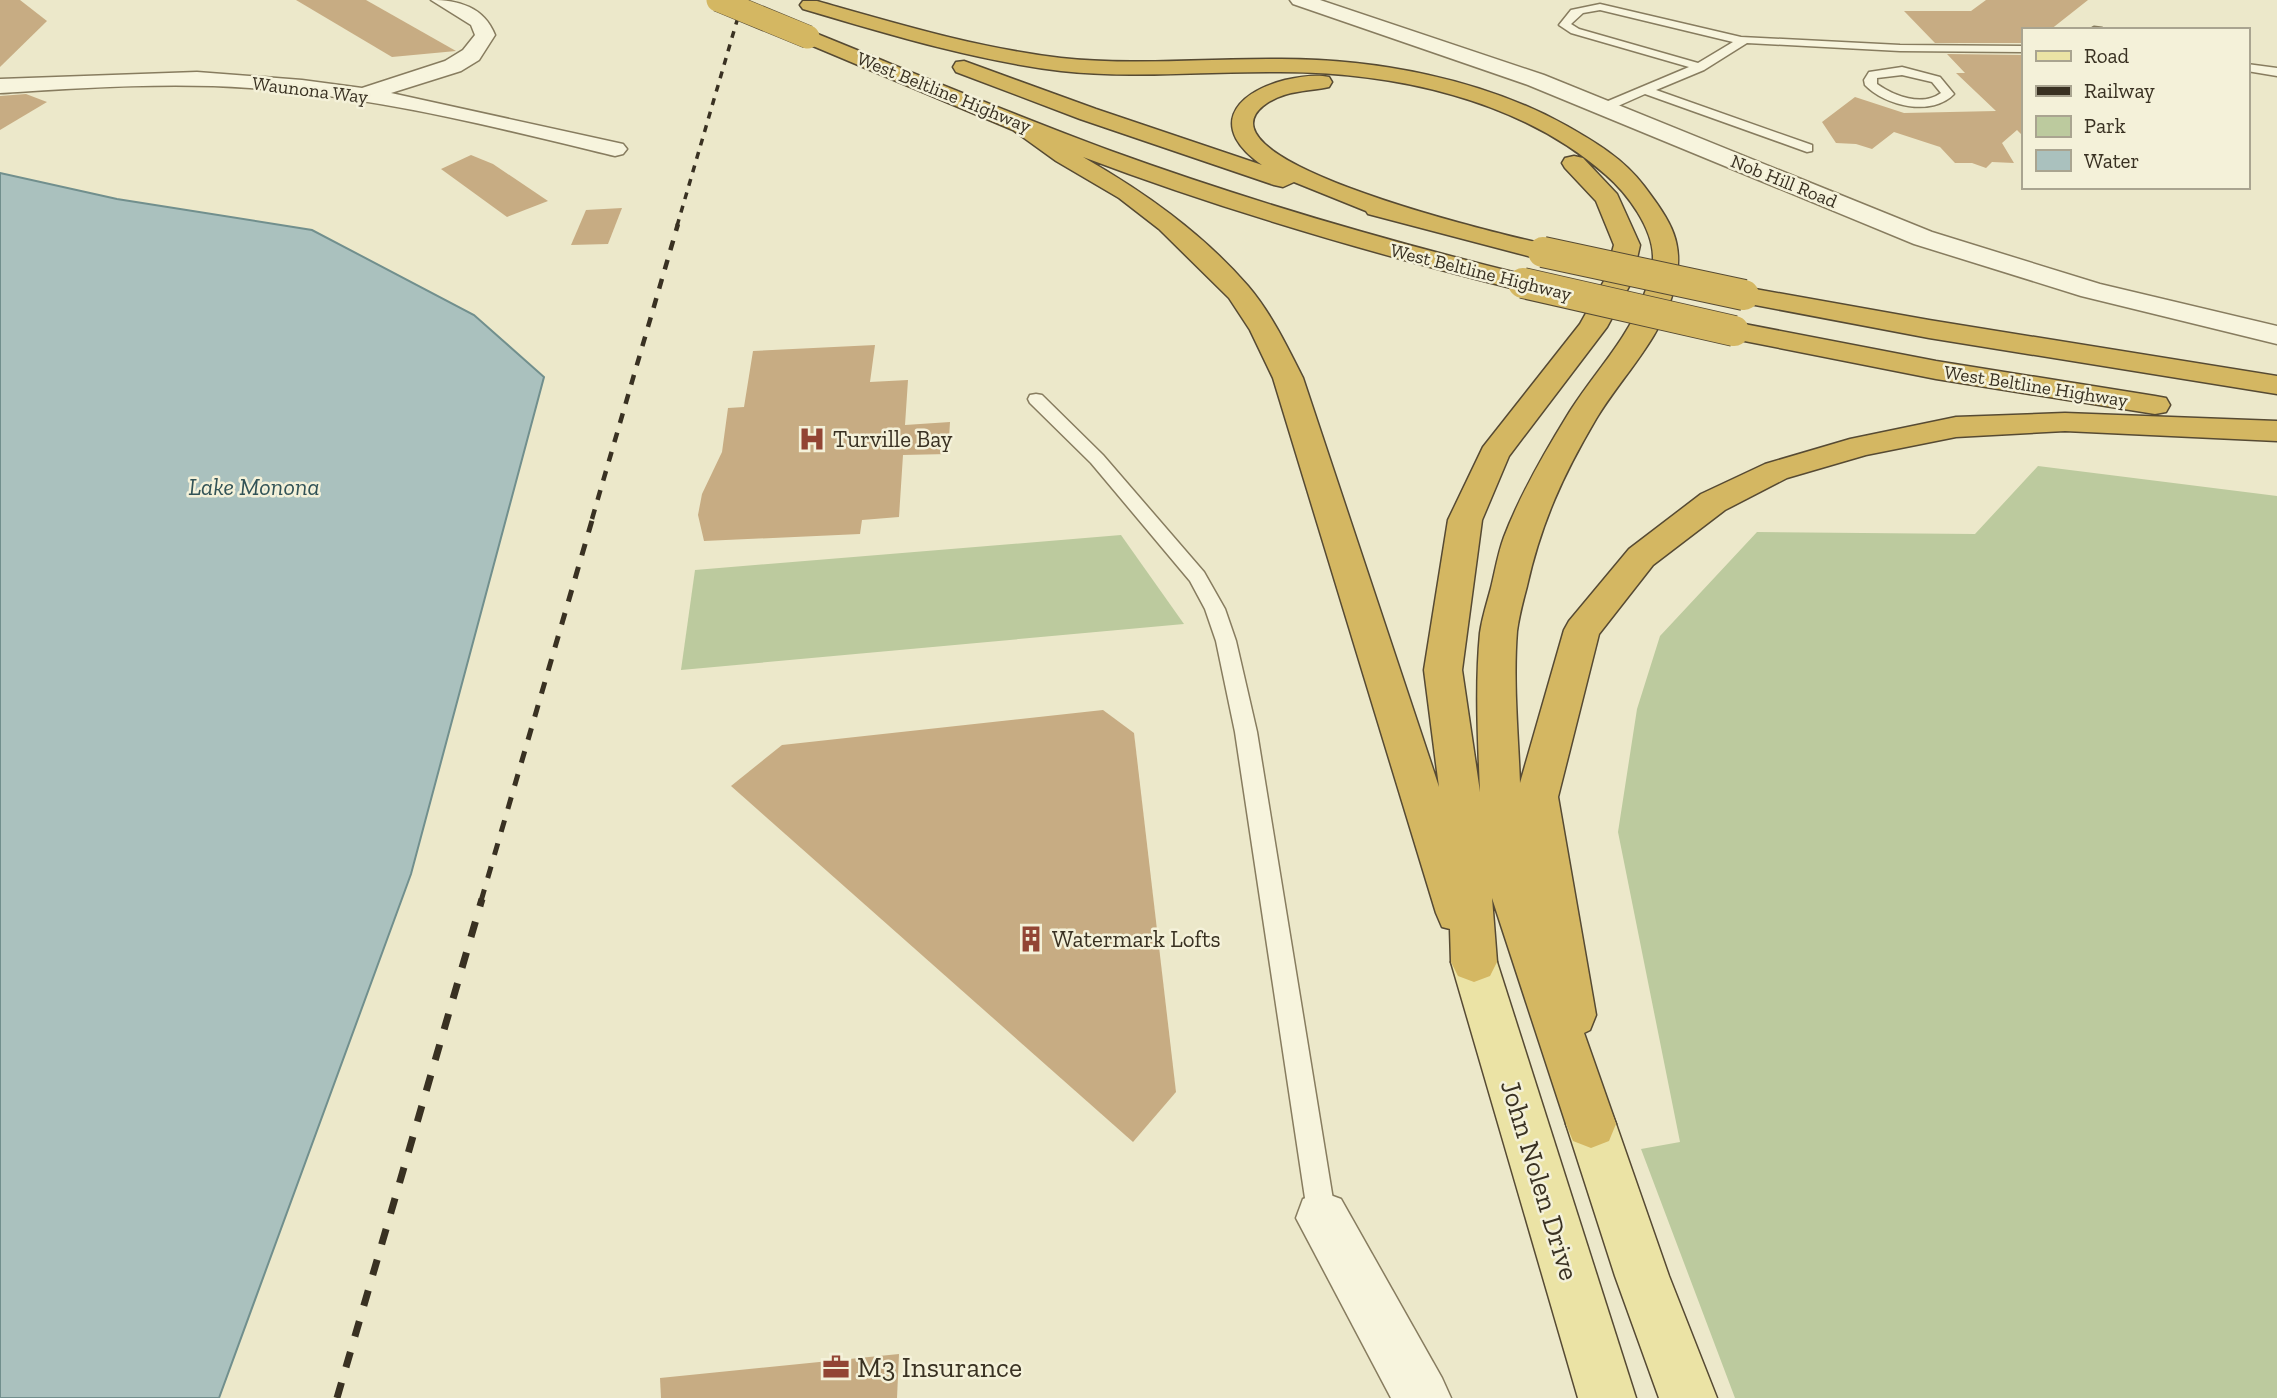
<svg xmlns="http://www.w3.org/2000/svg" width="2277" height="1398" font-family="'Zilla Slab',serif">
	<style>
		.green { fill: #bcca9e }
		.water { fill: #aac1be; stroke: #718f8d; stroke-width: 2 }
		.building { fill: #c7ac83 }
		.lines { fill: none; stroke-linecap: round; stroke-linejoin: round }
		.service-casing { stroke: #877c5f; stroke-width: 3 }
		.minor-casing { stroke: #877c5f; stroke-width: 3 }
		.tertiary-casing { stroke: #877c5f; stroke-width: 3 }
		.primary-casing { stroke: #564a33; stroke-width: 3 }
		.motorway-casing { stroke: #564a33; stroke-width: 3 }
		.service { fill: #f7f4dd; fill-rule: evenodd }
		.minor { fill: #f7f4dd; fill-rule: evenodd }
		.tertiary { fill: #f7f4dd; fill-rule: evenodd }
		.primary { fill: #ebe3a5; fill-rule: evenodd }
		.motorway { fill: #d4b762; fill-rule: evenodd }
		.rail-far3 { stroke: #393122; stroke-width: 3.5; stroke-dasharray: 7 7; stroke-linecap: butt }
		.rail-far2 { stroke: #393122; stroke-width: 4.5; stroke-dasharray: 10 10; stroke-linecap: butt }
		.rail-far1 { stroke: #393122; stroke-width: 5; stroke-dasharray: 12 12; stroke-linecap: butt }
		.rail { stroke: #393122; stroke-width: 7; stroke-dasharray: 16 16; stroke-linecap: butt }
		.motorway-bridge-far1-casing { stroke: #564a33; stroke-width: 24; stroke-linecap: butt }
		.motorway-bridge-casing { stroke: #564a33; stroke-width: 32; stroke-linecap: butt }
		.motorway-bridge-far1 { stroke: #d4b762; stroke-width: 23 }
		.motorway-bridge { stroke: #d4b762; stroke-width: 30 }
		.labels { text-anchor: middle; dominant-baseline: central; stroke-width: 5; stroke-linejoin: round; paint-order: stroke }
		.far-street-label { font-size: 19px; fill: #393122; stroke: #f4f1d9 }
		.poi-label { font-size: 23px; fill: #393122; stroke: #f4f1d9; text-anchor: start }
		.water-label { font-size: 24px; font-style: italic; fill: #325357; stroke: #f4f1d9 }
		.near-street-label { font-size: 28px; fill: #393122; stroke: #f4f1d9 }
		.near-poi-label { font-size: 28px; fill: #393122; stroke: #f4f1d9; text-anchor: start }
	</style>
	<rect width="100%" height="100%" fill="#ece8ca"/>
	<g class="green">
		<path d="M2038 466 2277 496V1398H1735L1641 1149 1680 1142 1618 832 1637 709 1660 636 1757 532 1975 534Z"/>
		<path d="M1121 535 1184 624 681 670 695 570Z"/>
	</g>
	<path class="water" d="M0 173 117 199 312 230 474 315 544 377 411 874 219 1398H0Z"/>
	<g class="building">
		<path d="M0 0H20L47 21 0 67Z"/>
		<path d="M296 0H366L456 51 392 57Z"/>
		<path d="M1986 0H2088L2050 30H2023V43H1935L1904 11H1971Z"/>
		<path d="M1947 54 2023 55V136L2017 130 2002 143 2014 163 1992 162 1986 168 1972 163H1955L1940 147 1894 132 1872 149 1856 144 1836 143 1822 122 1855 97 1904 113 1996 111 1956 73H1965Z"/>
		<path d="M26 94 47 102 0 130V96Z"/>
		<path d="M471 155 493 164 548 201 507 217 441 169Z"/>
		<path d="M622 208 608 244 571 245 586 210Z"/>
		<path d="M875 345 870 382 908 380 905 425 950 422 948 454 903 455 899 517 862 520 860 534 704 541 698 515 702 494 722 452 728 408 744 407 753 351Z"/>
		<path d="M1103 710 1134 733 1176 1092 1133 1142 731 786 782 745Z"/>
		<path d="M899 1354 897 1398H661L660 1378Z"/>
	</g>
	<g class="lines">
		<g class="service-casing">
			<g id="service">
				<path d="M1600 4 1741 37 1900 45 2023 46V52L1900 51 1747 43 1704 70 1656 90 1812 145V151L1807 152 1645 94 1609 110H1601V104L1689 67 1571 33 1559 25 1571 10ZM1600 10 1733 42 1698 63 1579 29 1571 24 1583 13Z"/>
				<path d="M2094 27 2102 28 2103 30H2089Z"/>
				<path d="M2247 64 2277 68V76L2247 71Z"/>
				<path d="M1902 67 1940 77 1954 94C1932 117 1885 106 1865 85L1864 80 1869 72ZM1902 75 1932 82 1941 93C1922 107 1894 96 1877 84V78Z"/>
				<path d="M1036 394 1042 395 1103 455 1204 572 1225 609 1236 641 1257 732 1336 1218 1332 1228 1322 1232 1312 1228 1308 1218 1235 732 1216 641 1205 609 1190 581 1091 463 1030 403 1028 399 1030 395Z"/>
			</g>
		</g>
		<g class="minor-casing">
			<g id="minor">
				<path d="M431 0C459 0 484 7 495 35L479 60 461 71 391 93 623 144 627 149 623 154 615 156C495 127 374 96 250 88 167 82 83 88 0 93V79L197 72 302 80 362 88 445 61 463 50 475 35 471 25Z"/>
				<path d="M1322 1192 1341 1199 1442 1378 1451 1398H1391L1296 1218 1303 1199Z"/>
			</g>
		</g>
		<g class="tertiary-casing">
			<path id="tertiary" d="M1290 0H1320L1544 75 1932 232 2100 284 2277 326V344L2081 296 1914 244 1528 85 1293 4Z"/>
		</g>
		<g class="primary-casing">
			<g id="primary">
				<path d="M1474 942 1490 948 1497 962 1636 1398H1578L1451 962 1458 948Z"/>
				<path d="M1591 1100 1609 1107 1616 1124 1669 1276 1717 1398H1659L1615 1276 1566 1124 1573 1107Z"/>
			</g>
		</g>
		<g class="motorway-casing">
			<g id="motorway">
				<path d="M803 1H817C898 24 977 48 1061 58 1134 66 1208 58 1281 59 1376 59 1483 79 1567 126 1595 142 1624 159 1644 186 1671 222 1686 243 1674 289 1661 339 1622 376 1596 419 1563 475 1541 523 1527 586 1523 601 1519 616 1517 631 1513 681 1518 732 1520 783L1564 630 1569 621 1629 549 1701 494 1765 464 1850 439 1956 417 2065 413 2277 421V441L2065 431 1956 437 1866 455 1787 478 1725 510 1653 565 1599 634 1558 797 1596 1015 1590 1030 1584 1033 1616 1124 1609 1141 1591 1148 1573 1141 1566 1124 1492 898 1497 962 1490 976 1474 982 1458 976 1451 962 1450 929 1442 927 1436 913 1273 378 1250 330 1229 298 1159 229 1119 198 1056 161 1013 130 801 41 798 37 801 33H815C914 73 1011 114 1111 151 1249 201 1390 242 1533 277L1537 283 1533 289 1523 291C1374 254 1226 211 1083 157 1144 192 1201 232 1248 286 1271 313 1287 346 1303 378L1439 787 1424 670 1448 520 1483 447 1580 324 1604 281 1614 245 1596 201 1565 168 1562 163 1565 158 1574 156 1583 158 1617 194 1640 245 1632 281 1607 327 1509 456 1482 520 1462 670 1480 792C1478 739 1475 686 1480 633 1482 618 1487 603 1491 588 1495 572 1498 553 1504 537 1520 495 1543 455 1567 416 1592 375 1627 341 1644 295 1648 285 1653 270 1653 259 1654 229 1627 193 1606 175 1520 99 1393 72 1280 72 1207 71 1133 79 1061 71 972 60 888 34 803 9L800 5Z"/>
				<path d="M964 61 1096 109 1262 165C1210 129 1231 94 1285 80 1299 77 1315 74 1329 77L1332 82 1329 87C1306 92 1283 90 1263 106 1192 164 1522 239 1552 246L1556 252 1552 258 1543 260 1368 214 1366 211 1294 182 1283 187 1274 185 1080 119 956 72 953 67 956 62Z"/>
				<path d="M1744 287 1929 320 2277 376V394L1929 338 1734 301 1730 295 1734 289Z"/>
				<path d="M1734 322 1936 361 2155 396 2166 398 2170 405 2166 412 2155 414 1936 379 1724 337 1720 331 1724 325Z"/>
			</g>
		</g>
		<use href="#service" class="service"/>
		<use href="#minor" class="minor"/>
		<use href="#tertiary" class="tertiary"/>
		<use href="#primary" class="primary"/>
		<use href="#motorway" class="motorway"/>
		<path class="rail-far3" d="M677 226 743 0"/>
		<path class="rail-far2" d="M592 519 678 224"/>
		<path class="rail-far1" d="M481 901 593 517"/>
		<path class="rail" d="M337 1398 482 899"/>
		<g class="motorway-bridge-far1-casing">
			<path id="motorway-bridge-far1" d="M718 0 808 37"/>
		</g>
		<g class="motorway-bridge-casing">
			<g id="motorway-bridge">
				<path d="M1543 252 1744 295"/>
				<path d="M1523 283 1734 331"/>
			</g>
		</g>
		<use href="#motorway-bridge-far1" class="motorway-bridge-far1"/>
		<use href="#motorway-bridge" class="motorway-bridge"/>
	</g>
	<defs>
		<g id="hospital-bare" transform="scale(2.1)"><path d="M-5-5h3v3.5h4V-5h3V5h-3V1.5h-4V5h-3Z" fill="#924534" stroke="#f4f1d9" stroke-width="2.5" paint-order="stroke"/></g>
		<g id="building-bare" transform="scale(2.1)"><path d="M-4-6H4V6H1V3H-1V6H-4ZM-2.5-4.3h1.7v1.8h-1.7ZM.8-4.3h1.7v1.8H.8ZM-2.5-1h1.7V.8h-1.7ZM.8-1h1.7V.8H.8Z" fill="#924534" stroke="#f4f1d9" stroke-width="2.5" paint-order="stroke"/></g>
		<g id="office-bare" transform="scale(2.1)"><path d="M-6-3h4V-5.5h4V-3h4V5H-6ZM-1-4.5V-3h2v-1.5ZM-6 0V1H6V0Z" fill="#924534" stroke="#f4f1d9" stroke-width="2.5" paint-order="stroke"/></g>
	</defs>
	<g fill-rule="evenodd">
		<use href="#hospital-bare" x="812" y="439"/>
		<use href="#building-bare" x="1031" y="939"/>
		<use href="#office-bare" x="836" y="1367"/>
	</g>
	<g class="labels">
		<g class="far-street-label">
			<text transform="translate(310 90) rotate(7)">Waunona Way</text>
			<text transform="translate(944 92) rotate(22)">West Beltline Highway</text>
			<text transform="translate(1784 181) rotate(22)">Nob Hill Road</text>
			<text transform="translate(1481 272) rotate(14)">West Beltline Highway</text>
			<text transform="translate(2036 386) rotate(9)">West Beltline Highway</text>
		</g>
		<g class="poi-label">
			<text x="833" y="439">Turville Bay</text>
			<text x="1052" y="939">Watermark Lofts</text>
		</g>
		<g class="water-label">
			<text x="254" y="486">Lake Monona</text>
		</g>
		<g class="near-street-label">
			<text transform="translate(1540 1180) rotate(73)">John Nolen Drive</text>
		</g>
		<g class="near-poi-label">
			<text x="857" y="1367">M3 Insurance</text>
		</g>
	</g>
	<rect x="2022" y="28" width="228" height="161" fill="#f4f1d9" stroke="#a9a490" stroke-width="2"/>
	<rect x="2036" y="51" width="35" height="10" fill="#ebe3a5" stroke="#a9a490" stroke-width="2"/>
	<text x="2084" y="63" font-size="21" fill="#393122">Road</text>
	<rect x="2036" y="86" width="35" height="10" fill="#393122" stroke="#a9a490" stroke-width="2"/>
	<text x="2084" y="98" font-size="21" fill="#393122">Railway</text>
	<rect x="2036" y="116" width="35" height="21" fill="#bcca9e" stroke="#a9a490" stroke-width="2"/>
	<text x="2084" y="133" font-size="21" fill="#393122">Park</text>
	<rect x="2036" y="150" width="35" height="21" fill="#aac1be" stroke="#a9a490" stroke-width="2"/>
	<text x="2084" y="168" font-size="21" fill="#393122">Water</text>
</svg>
